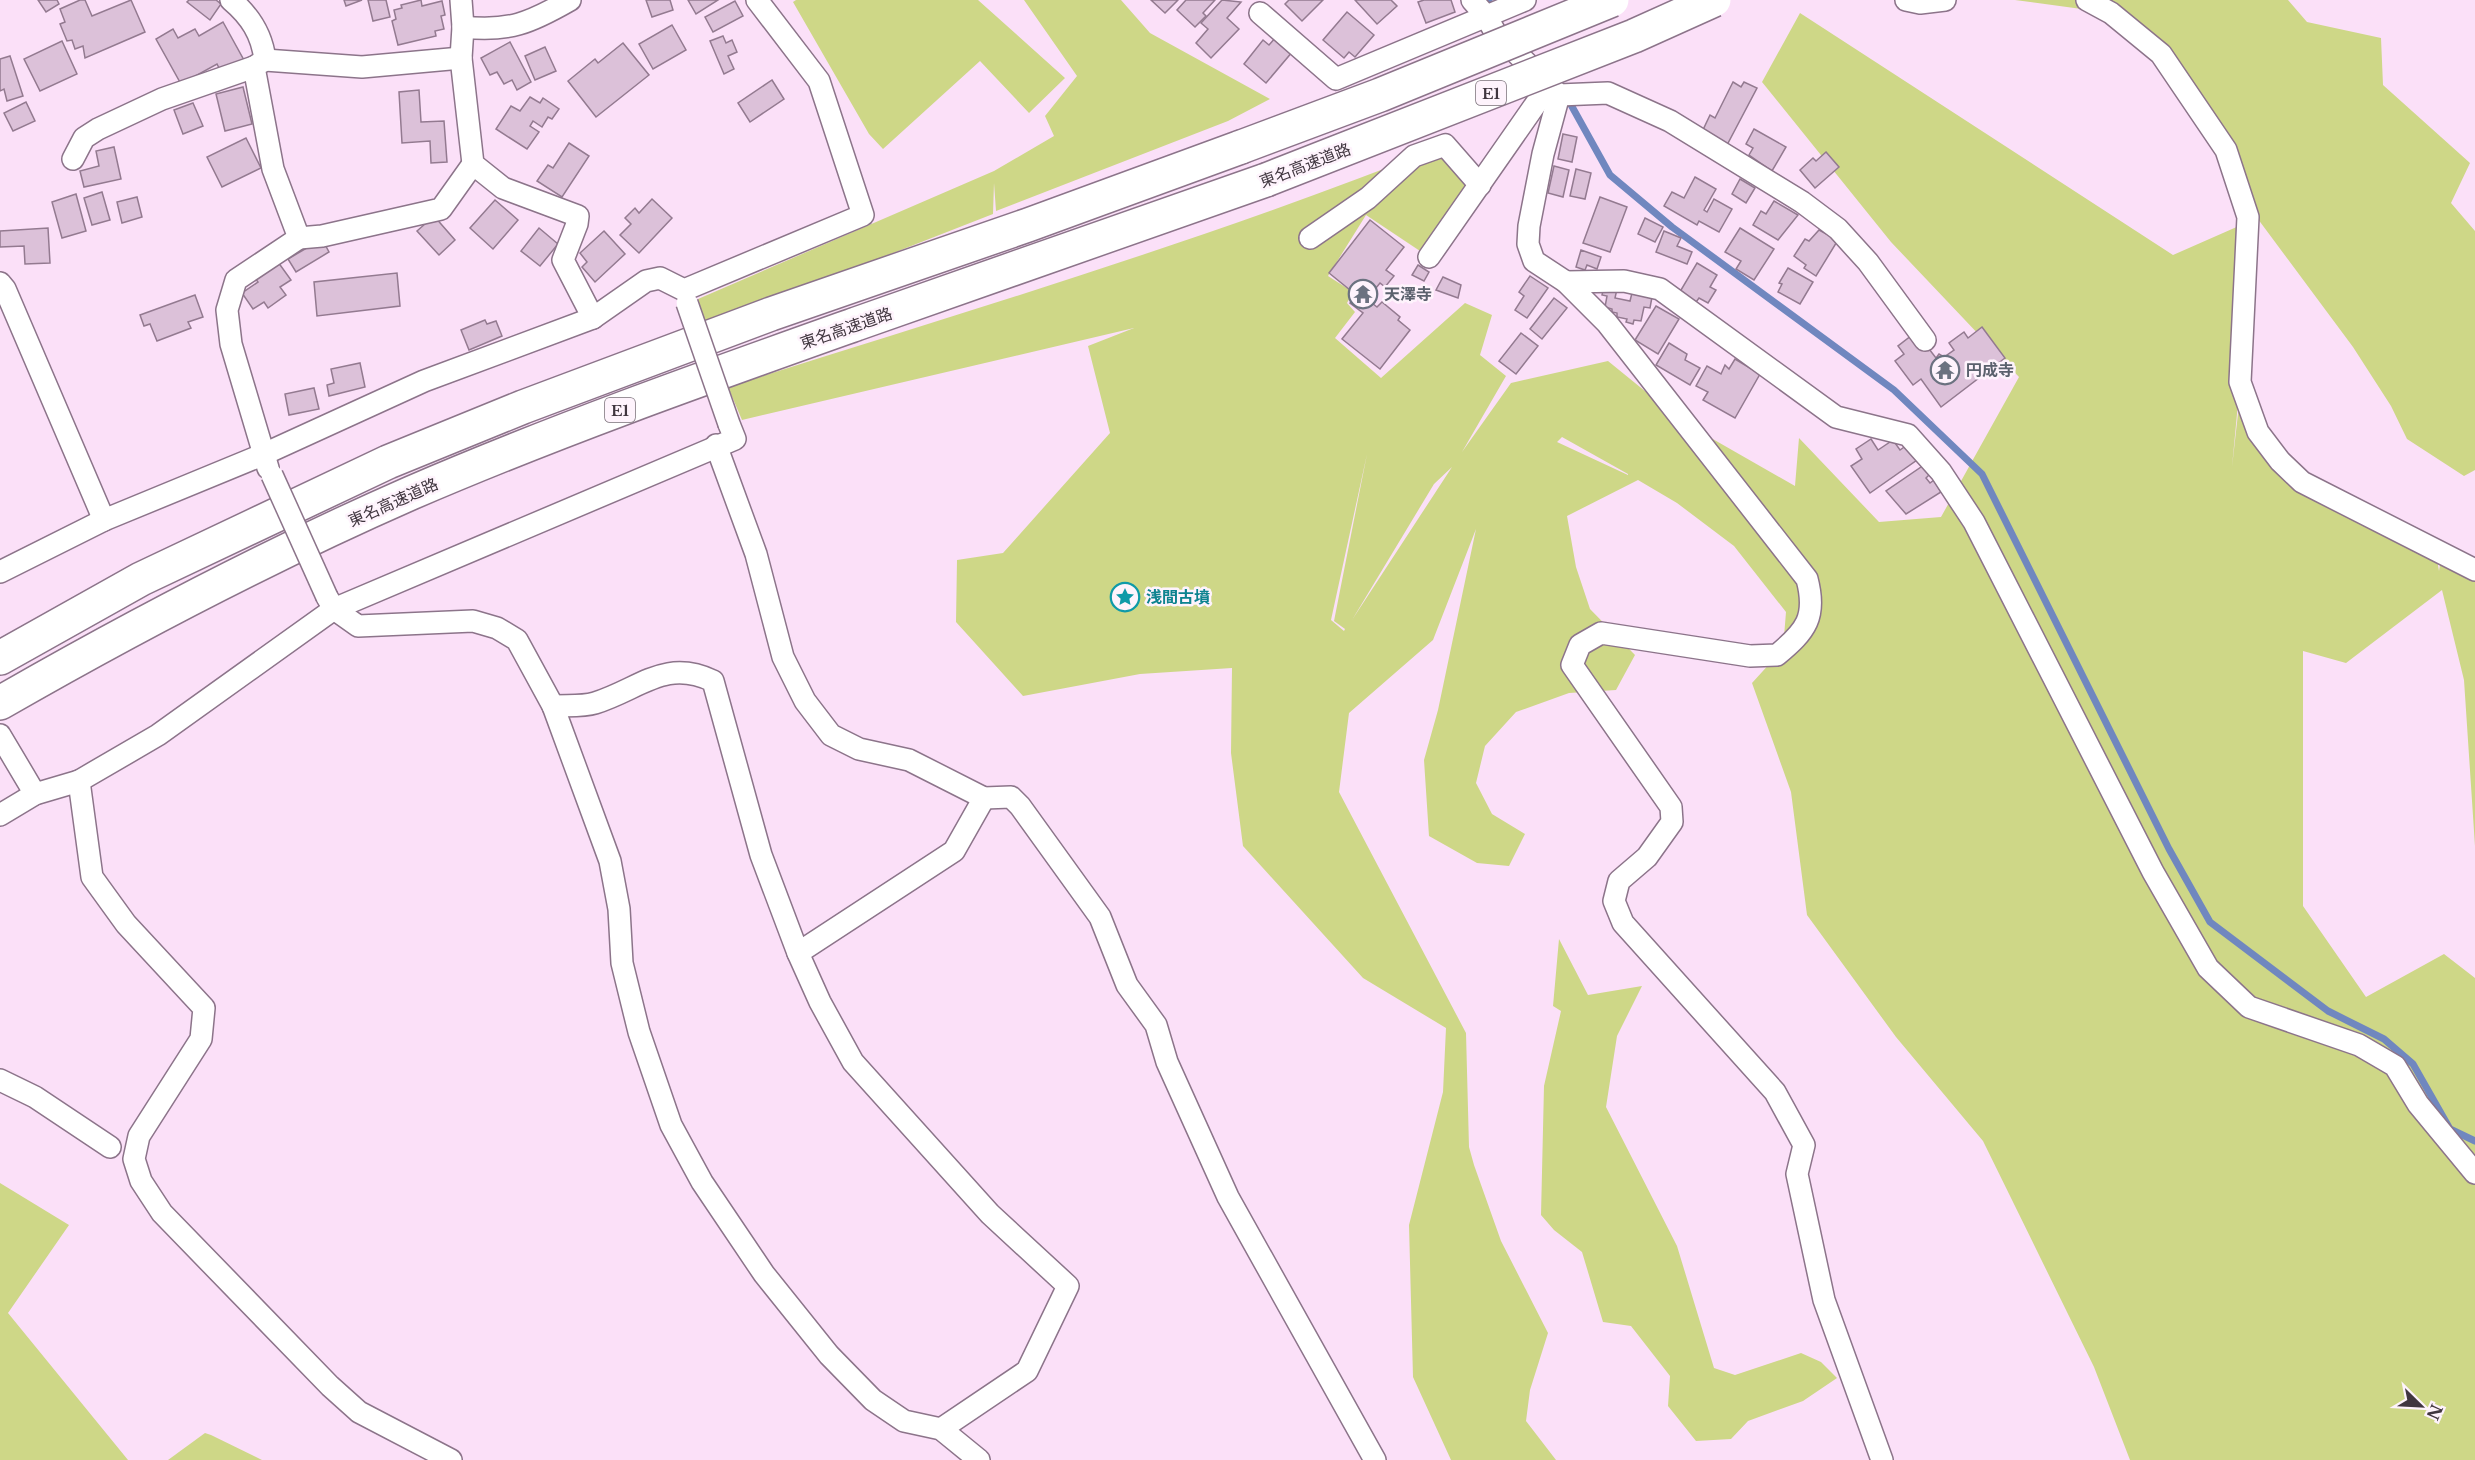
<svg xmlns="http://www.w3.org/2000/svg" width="2475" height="1460" font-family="'Libre Baskerville','Noto Sans JP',serif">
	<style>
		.green { fill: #ced787; fill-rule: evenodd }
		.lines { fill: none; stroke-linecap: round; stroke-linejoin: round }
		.stream { stroke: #7087bf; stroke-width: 7 }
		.building { fill: #dcc1d9; stroke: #937a90; stroke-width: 1.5 }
		.minor-casing { stroke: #8c748a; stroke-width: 24 }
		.motorway-casing { stroke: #8c748a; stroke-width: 36 }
		.minor { stroke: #fff; stroke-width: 21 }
		.motorway { stroke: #fff; stroke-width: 33 }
		.minor-bridge-casing { stroke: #8c748a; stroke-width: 24; stroke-linecap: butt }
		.motorway-bridge-casing { stroke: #8c748a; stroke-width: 36; stroke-linecap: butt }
		.minor-bridge { stroke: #fff; stroke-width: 21 }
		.motorway-bridge { stroke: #fff; stroke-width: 33 }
		.labels { text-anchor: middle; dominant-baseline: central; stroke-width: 5; stroke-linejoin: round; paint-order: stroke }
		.shield { fill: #fef3fc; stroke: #796f78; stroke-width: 1.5 }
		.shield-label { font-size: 15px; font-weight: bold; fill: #40363f }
		.street-label { font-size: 16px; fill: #40363f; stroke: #fef3fc }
		.worship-label { font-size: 16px; font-weight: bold; fill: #5b616d; stroke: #fef3fc; text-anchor: start }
		.culture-label { font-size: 16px; font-weight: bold; fill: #0d838f; stroke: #fef3fc; text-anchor: start }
	</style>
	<rect width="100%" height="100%" fill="#fbe0f8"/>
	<g class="green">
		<path d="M796 0H978L1065 78 1029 113 980 61 883 149 869 134 793 2Z"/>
		<path d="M1024 0H1121L1150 33 1270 99 1228 121 996 211 994 183 993 214 704 327 698 299 994 171 1054 136 1045 116 1077 76Z"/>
		<path d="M2015 0H2288L2307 22 2381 38 2383 85 2470 163 2451 203 2475 231V470L2464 476 2407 439 2391 406 2353 347 2252 211 2161 54 2111 13Z"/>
		<path d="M1800 13 2173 255 2248 222 2240 382 2232 467 2241 387 2299 483 2436 554 2439 571 2442 553 2475 574V846L2464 680 2442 590 2346 663 2303 651V906L2366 997 2444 954 2475 978V1460H2130L2094 1367 1983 1141 1896 1037 1807 915 1791 792 1752 683 1783 649 1786 612 1734 546 1677 503 1638 480 1567 516 1576 567 1590 609 1635 655 1616 690 1569 693 1516 712 1485 746 1476 783 1492 814 1525 834 1509 866 1477 863 1429 836 1424 760 1438 710 1476 529 1433 640 1349 713 1339 792 1466 1033 1469 1147 1474 1165 1501 1241 1548 1333 1530 1390 1526 1421 1556 1460H1451L1413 1377 1409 1225 1443 1092 1446 1028 1363 978 1243 846 1231 753 1232 668 1140 674 1023 696 956 622 957 560 1003 553 1110 433 1088 346 1134 328 742 420 728 387C968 311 1210 239 1445 145L1476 191 1429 257 1366 215 1328 276 1353 292 1347 303 1355 312 1335 338 1381 378 1465 303 1492 315 1480 355 1506 376 1462 452 1511 383 1608 361 1683 422 1795 486 1799 438 1879 522 1941 517 2019 377 1891 242 1762 82ZM1562 437 1628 474V475L1557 442ZM1367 454 1334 621 1345 629 1344 631 1331 620ZM1452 467 1352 620 1434 484Z"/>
		<path d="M1559 939 1588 995 1642 986 1617 1036 1606 1107 1677 1246 1714 1368 1735 1375 1801 1353 1821 1362 1837 1378 1803 1401 1748 1421 1731 1439 1696 1441 1668 1406 1670 1376 1631 1326 1603 1322 1582 1252 1554 1230 1541 1215 1544 1086 1561 1011 1553 1006Z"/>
		<path d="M0 1183 69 1225 8 1313 128 1460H0Z"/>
		<path d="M205 1433 211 1435 262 1460H168Z"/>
	</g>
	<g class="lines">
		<g class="stream">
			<path d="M1489 0V1"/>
			<path d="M1570 103 1610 175 1672 227 1894 390 1982 474 2169 849 2210 922 2328 1011 2384 1039 2413 1064 2450 1129 2475 1141"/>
		</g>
	</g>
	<g class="building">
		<path d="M38 0H57L59 4 46 12Z"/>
		<path d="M80 0H85L92 16 131 0 145 32 85 58 83 46 75 49 72 40 67 41 60 24 65 22 60 9Z"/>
		<path d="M189 0H216L221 4 210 20 187 2Z"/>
		<path d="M344 0H362L346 6Z"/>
		<path d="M368 0H386L390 17 373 21Z"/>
		<path d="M421 0 422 6 442 1 445 15 441 16 444 29 435 31 436 36 398 45 392 21 396 19 394 10 402 8 401 5Z"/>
		<path d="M646 0H670L673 10 652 17Z"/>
		<path d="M688 0H718L696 14Z"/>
		<path d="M1151 0H1178L1165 13Z"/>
		<path d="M1186 0H1215L1203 13 1206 16 1195 27 1177 10Z"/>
		<path d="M1222 0 1241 2 1227 18 1239 29 1211 58 1196 43 1208 29 1201 23Z"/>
		<path d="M1289 0H1323L1302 21 1285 4Z"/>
		<path d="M1355 0H1391L1397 6 1377 24Z"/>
		<path d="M1424 0H1451L1455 12 1426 23 1418 2Z"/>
		<path d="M735 1 743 16 713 32 705 17Z"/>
		<path d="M1347 12 1374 35 1355 57 1349 52 1344 58 1323 40Z"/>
		<path d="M223 22 245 62 222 74 217 64 181 84 156 39 173 29 178 38 195 29 199 36Z"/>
		<path d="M672 25 686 50 653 69 639 44Z"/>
		<path d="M723 36 726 43 732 40 737 52 728 56 734 69 724 74 710 41Z"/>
		<path d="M1276 37 1293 51 1266 83 1244 64 1263 40 1269 45Z"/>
		<path d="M62 41 77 74 40 91 24 59Z"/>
		<path d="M510 42 531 82 517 90 512 80 504 84 497 72 490 75 481 58Z"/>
		<path d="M623 43 649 75 596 117 568 81 595 59 598 63Z"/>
		<path d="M545 47 556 71 535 80 525 56Z"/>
		<path d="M10 56 23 96 7 101 4 89 0 91V59Z"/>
		<path d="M772 80 784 99 750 122 738 103Z"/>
		<path d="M1733 82 1741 87 1744 82 1757 88 1727 145 1702 132 1710 115 1715 118Z"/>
		<path d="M243 87 252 124 225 131 216 94Z"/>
		<path d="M419 90 421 122 444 121 447 162 431 163 430 141 402 143 399 92Z"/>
		<path d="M530 97 540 103 543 98 559 109 552 119 548 117 542 127 533 121 530 126 539 132 527 149 496 129 511 106 520 111Z"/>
		<path d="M26 102 35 121 13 131 4 113Z"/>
		<path d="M193 103 203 126 183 134 174 110Z"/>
		<path d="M1754 129 1786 147 1772 171 1749 155 1753 148 1746 144Z"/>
		<path d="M1563 134 1577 137 1572 162 1558 159Z"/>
		<path d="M246 138 261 168 222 187 207 157Z"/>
		<path d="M569 143 589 156 562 197 537 181 548 165 553 168Z"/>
		<path d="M114 147 121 179 84 187 80 171 99 166 96 151Z"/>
		<path d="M1826 152 1839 167 1815 188 1800 170 1813 158 1816 161Z"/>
		<path d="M1554 166 1569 170 1563 197 1548 193Z"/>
		<path d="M1576 169 1591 173 1585 199 1570 196Z"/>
		<path d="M1695 177 1716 189 1704 210 1707 212 1714 199 1732 209 1719 232 1699 221 1697 225 1664 206 1672 192 1684 198Z"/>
		<path d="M1740 179 1755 188 1746 203 1732 194Z"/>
		<path d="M102 192 110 220 92 225 84 198Z"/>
		<path d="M76 194 86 231 62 238 52 202Z"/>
		<path d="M137 197 142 217 122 223 117 202Z"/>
		<path d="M1600 197 1627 207 1610 252 1583 243Z"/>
		<path d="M652 199 672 218 639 253 620 235 631 224 625 218 635 208 639 213Z"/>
		<path d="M495 200 518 220 493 249 470 228Z"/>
		<path d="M1774 201 1798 215 1778 240 1753 225 1761 211 1766 214Z"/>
		<path d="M434 216 455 240 439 255 417 231Z"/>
		<path d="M1645 218 1663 227 1655 242 1638 234Z"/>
		<path d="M1370 220 1404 247 1386 270 1394 276 1385 287 1380 283 1367 299 1377 307 1382 302 1400 317 1398 320 1410 330 1380 369 1342 339 1363 313 1350 303 1356 295 1329 273Z"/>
		<path d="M48 228 50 263 25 264 24 246 0 247V231Z"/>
		<path d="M539 228 558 244 540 266 521 251Z"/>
		<path d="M1740 228 1774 249 1754 280 1736 269 1741 261 1725 252Z"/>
		<path d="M1819 230 1838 240 1816 276 1804 268 1806 265 1794 256 1805 239 1809 241Z"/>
		<path d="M604 231 625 254 595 282 582 267 587 262 580 253Z"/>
		<path d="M1664 231 1681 238 1677 246 1692 252 1687 264 1656 252Z"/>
		<path d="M322 239 329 252 296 272 288 259Z"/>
		<path d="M1581 250 1601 257 1597 269 1587 265 1585 270 1576 267Z"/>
		<path d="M278 262 291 280 280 287 286 295 268 308 264 302 253 309 242 293 258 282 255 278Z"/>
		<path d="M1697 263 1717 275 1710 287 1716 290 1708 303 1699 298 1694 305 1678 295Z"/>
		<path d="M1418 265 1429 272 1424 281 1412 275Z"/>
		<path d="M1788 268 1813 282 1800 304 1778 292 1782 284 1779 283Z"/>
		<path d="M397 273 400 306 317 316 314 282Z"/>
		<path d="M1530 276 1548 288 1527 318 1515 310 1524 296 1519 292Z"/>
		<path d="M1443 277 1461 285 1458 298 1436 290Z"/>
		<path d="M1604 286 1617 289 1615 298 1630 301 1632 293 1652 297 1650 308 1644 307 1641 321 1634 320 1633 324 1626 322 1627 319 1617 317V313L1612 312V309L1605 307 1607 296 1602 295Z"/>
		<path d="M195 295 203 317 188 322 191 328 157 341 150 324 144 326 140 315Z"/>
		<path d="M1554 298 1567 308 1542 339 1530 329Z"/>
		<path d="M1656 306 1679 319 1658 354 1635 340Z"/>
		<path d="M485 320 487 324 496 321 502 336 469 350 461 330Z"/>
		<path d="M1982 327 2005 358 1941 407 1921 379 1913 385 1895 361 1904 354 1898 346 1916 332 1936 358 1939 354 1944 357 1954 350 1949 343 1964 332 1968 338Z"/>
		<path d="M1521 333 1538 346 1516 374 1499 361Z"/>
		<path d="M1669 343 1687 354 1685 360 1700 368 1690 385 1656 365Z"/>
		<path d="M1735 359 1760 374 1735 418 1703 400 1708 392 1696 386 1707 366 1721 374 1725 365 1729 369Z"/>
		<path d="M360 363 365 387 329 396 327 385 334 383 331 369Z"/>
		<path d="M314 388 319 409 289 415 285 394Z"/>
		<path d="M1871 439 1878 450 1893 440 1900 450 1907 445 1917 460 1870 493 1851 466 1862 459 1856 449Z"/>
		<path d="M1924 465 1930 474 1926 478 1930 483 1934 480 1941 492 1906 514 1886 491Z"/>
	</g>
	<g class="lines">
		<g class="minor-casing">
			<g id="minor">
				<path d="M231 0C250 16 262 34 265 60L254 67 273 169 299 238 236 280 227 310 231 344 268 468"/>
				<path d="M461 0 463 27 461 58 473 164 503 188 578 216 577 224 563 260 593 318"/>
				<path d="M1472 0 1486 16 1495 32 1559 95 1608 93 1670 121 1802 202 1838 229 1868 262 1925 340"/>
				<path d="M1906 0 1920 3 1945 0"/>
				<path d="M2087 0 2111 13 2161 54 2226 150 2248 217 2240 382 2258 432 2280 461 2302 482 2475 570"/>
				<path d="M1260 13 1336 79 1525 0"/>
				<path d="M463 27C509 32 530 23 570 0"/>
				<path d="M265 60 362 67 461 58"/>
				<path d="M1559 95 1543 154 1529 226 1528 244 1534 261 1566 282 1607 323 1807 579C1817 617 1806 631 1777 655L1750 656 1601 633 1580 645 1572 665 1671 807 1672 822 1647 857 1619 881 1614 901 1623 923 1775 1092 1804 1145 1797 1174 1824 1300 1882 1460"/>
				<path d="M73 159 84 138 98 129 162 99 254 67"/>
				<path d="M299 238 322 236 441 209 473 164"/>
				<path d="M1310 238 1368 198 1414 156 1445 145 1480 185"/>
				<path d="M1429 257 1549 85"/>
				<path d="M1566 282 1624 281 1660 289 1836 417 1908 435 1941 472 1974 522 2153 872 2208 968 2249 1007 2359 1045 2395 1066 2418 1104 2475 1173"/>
				<path d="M0 283 5 289 104 520"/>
				<path d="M716 445 756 554 783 657 805 701 831 735 859 749 909 760 984 798 1011 797 1020 806 1100 917 1127 985 1156 1025 1167 1062 1228 1197 1375 1460"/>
				<path d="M0 572 104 520 262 455 424 381 593 318 646 281 660 278 684 290 863 215 819 81 757 0"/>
				<path d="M327 597 334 609 358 626 473 621 497 628 517 640 553 706 610 861 619 909 622 963 639 1032 671 1125 702 1182 764 1274 829 1355 873 1400 904 1421 941 1429 979 1460"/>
				<path d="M553 706C566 705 582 707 595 703 640 689 665 658 713 681L761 855 798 953 820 1002 853 1062 990 1214 1068 1286 1027 1371 941 1429"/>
				<path d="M0 735 35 794"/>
				<path d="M79 781 92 877 126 924 204 1008 201 1039 139 1136 134 1159 141 1181 162 1213 330 1386 359 1412 451 1460"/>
				<path d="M0 815 35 794 79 781 158 735 334 609 735 439 729 424"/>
				<path d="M798 953 954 851 984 798"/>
				<path d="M0 1080 35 1097 110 1147"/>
			</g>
		</g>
		<g class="motorway-casing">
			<g id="motorway">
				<path d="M0 658 141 579 388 462 523 407 771 314 1028 225 1241 147"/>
				<path d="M0 703C134 626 270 555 411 493 557 430 707 377 856 324 993 276 1130 228 1266 180"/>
			</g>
		</g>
		<use href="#minor" class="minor"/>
		<use href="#motorway" class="motorway"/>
		<g class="minor-bridge-casing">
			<g id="minor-bridge">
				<path d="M687 303 729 424"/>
				<path d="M272 475 327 597"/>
			</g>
		</g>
		<g class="motorway-bridge-casing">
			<g id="motorway-bridge">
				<path d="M1241 147 1380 95 1612 0"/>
				<path d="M1266 180 1634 36 1714 0"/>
			</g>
		</g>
		<use href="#minor-bridge" class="minor-bridge"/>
		<use href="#motorway-bridge" class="motorway-bridge"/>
	</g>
	<defs>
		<g id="temple-ring" transform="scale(1.5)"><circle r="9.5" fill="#fef3fc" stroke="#6b7280" stroke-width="1.5"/><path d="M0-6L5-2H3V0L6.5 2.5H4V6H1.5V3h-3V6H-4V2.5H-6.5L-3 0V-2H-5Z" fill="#6b7280"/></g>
		<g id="sight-ring" transform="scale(1.5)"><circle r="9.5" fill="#fef3fc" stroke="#0f9aa8" stroke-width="1.5"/><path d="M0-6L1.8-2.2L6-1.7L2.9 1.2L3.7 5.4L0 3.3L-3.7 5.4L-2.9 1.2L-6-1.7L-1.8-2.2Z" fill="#0f9aa8"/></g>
	</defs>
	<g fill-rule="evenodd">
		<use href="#temple-ring" x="1363" y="294"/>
		<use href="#temple-ring" x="1945" y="370"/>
		<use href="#sight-ring" x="1125" y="597"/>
	</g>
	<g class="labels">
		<g class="shield">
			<rect x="1476" y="81" width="30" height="24" rx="4.5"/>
			<rect x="605" y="398" width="30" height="24" rx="4.5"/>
		</g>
		<g class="shield-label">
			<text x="1491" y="93">E1</text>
			<text x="620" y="410">E1</text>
		</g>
		<g class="street-label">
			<text transform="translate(1305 165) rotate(-21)">東名高速道路</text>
			<text transform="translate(846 328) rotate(-19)">東名高速道路</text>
			<text transform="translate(393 502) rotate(-24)">東名高速道路</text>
		</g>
		<g class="worship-label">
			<text x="1384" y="294">天澤寺</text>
			<text x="1966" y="370">円成寺</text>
		</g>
		<g class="culture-label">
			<text x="1146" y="597">浅間古墳</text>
		</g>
	</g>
	<g transform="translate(2421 1406) rotate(114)" stroke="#fef3fc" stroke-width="4.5" paint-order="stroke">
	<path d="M0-4.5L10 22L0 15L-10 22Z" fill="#40363f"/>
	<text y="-9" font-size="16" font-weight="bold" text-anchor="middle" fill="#40363f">N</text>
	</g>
</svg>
